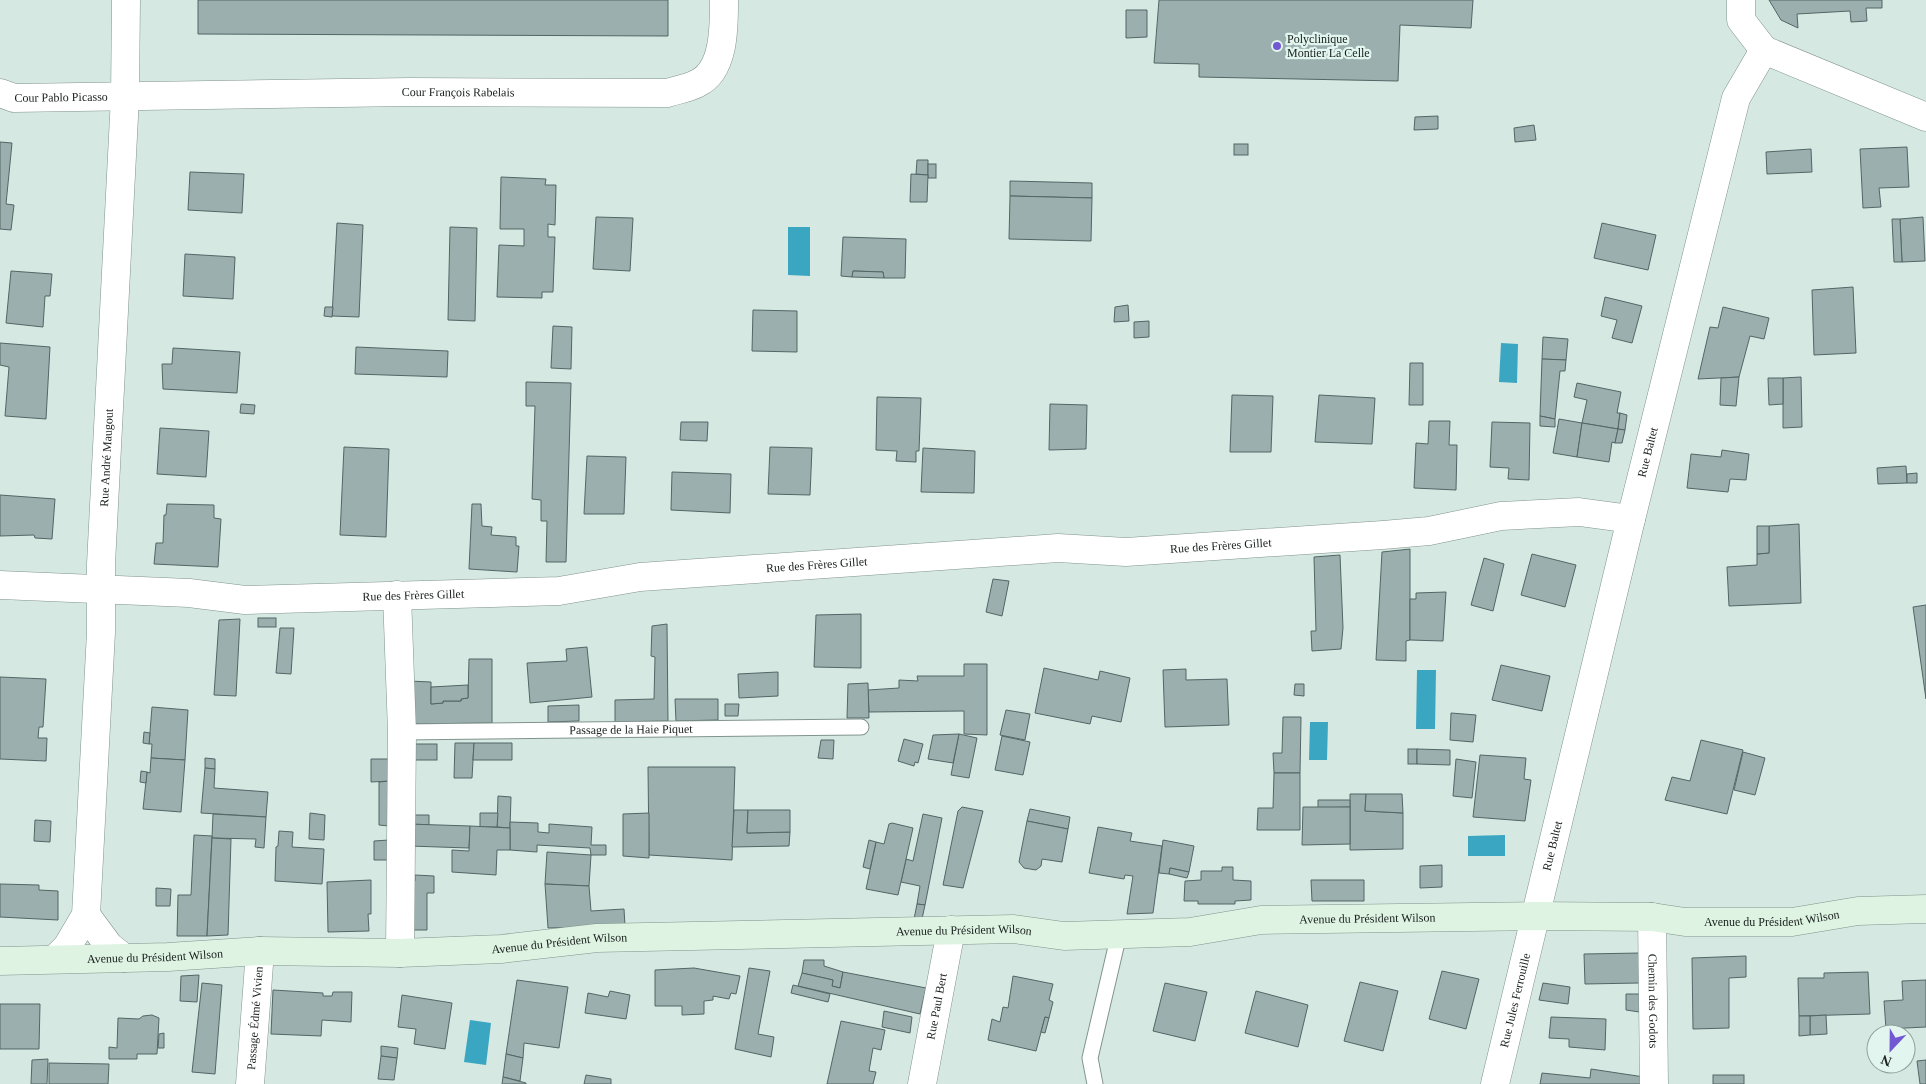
<svg xmlns="http://www.w3.org/2000/svg" width="1926" height="1084" font-family="Georgia,serif">
	<style>
		.water { fill: #3aa6c2 }
		.building { fill: #9aafae; stroke: #536665 }
		.lines { fill: none; stroke-linecap: round; stroke-linejoin: round }
		.lane-casing { stroke: #81938d; stroke-width: 17 }
		.street-casing { stroke: #81938d; stroke-width: 29 }
		.secondary-casing { stroke: #81938d; stroke-width: 29 }
		.lane { stroke: #fff; stroke-width: 15 }
		.street { stroke: #fff; stroke-width: 28 }
		.secondary { stroke: #def3e2; stroke-width: 28 }
		.poi-dot { fill: #7258d2; stroke: #e2f6ef; stroke-width: 2 }
		.labels { text-anchor: middle; dominant-baseline: central; stroke-width: 4.5; stroke-linejoin: round; paint-order: stroke }
		.poi-label { font-size: 12px; fill: #181f1d; stroke: #e2f6ef; text-anchor: start }
		.street-label { font-size: 12px; fill: #181f1d; stroke: #e2f6ef }
	</style>
	<rect width="100%" height="100%" fill="#d5e9e2"/>
	<g class="water">
		<path d="M788 227H810V276L788 275Z"/>
		<path d="M1501 343 1518 344 1517 383 1499 382Z"/>
		<path d="M1417 670H1436L1435 729H1416Z"/>
		<path d="M1310 722H1328L1327 760H1309Z"/>
		<path d="M1505 835V856H1468V836Z"/>
		<path d="M470 1020 491 1023 486 1065 464 1062Z"/>
	</g>
	<g class="building">
		<path d="M198 0H668V36L198 34Z"/>
		<path d="M1159 0H1473L1471 28 1400 25 1398 81 1199 77V64L1154 63Z"/>
		<path d="M1769 0H1882V8H1866L1867 21 1851 22 1850 11 1797 14 1798 28 1781 20Z"/>
		<path d="M1126 10H1147V37L1126 38Z"/>
		<path d="M1438 116V129L1414 130 1415 117Z"/>
		<path d="M1534 125 1536 140 1515 142 1514 128Z"/>
		<path d="M0 142 12 143 6 204 14 205 11 230 0 229Z"/>
		<rect x="1234" y="144" width="14" height="11"/>
		<path d="M1907 147 1909 187 1879 188 1881 207 1863 208 1860 149Z"/>
		<path d="M1811 149 1812 172 1767 174 1766 152Z"/>
		<path d="M917 160H928V175L916 174Z"/>
		<rect x="928" y="164" width="8" height="14"/>
		<path d="M190 172 244 174 242 213 188 210Z"/>
		<path d="M911 174 928 175 927 202H910Z"/>
		<path d="M501 177 546 179 545 185H556L555 225 548 224V237H555L553 292H542V298L497 297 499 245 524 246V229H500Z"/>
		<path d="M1010 181 1092 183V198L1010 196Z"/>
		<path d="M1010 196 1092 198 1091 241 1009 239Z"/>
		<path d="M596 217 633 218 630 271 593 269Z"/>
		<path d="M1923 217 1925 261 1902 262 1900 219Z"/>
		<path d="M1892 219H1900L1902 262H1894Z"/>
		<path d="M337 223 363 225 359 317 332 316Z"/>
		<path d="M1602 223 1656 235 1648 270 1594 258Z"/>
		<path d="M450 227 477 228 475 321 448 320Z"/>
		<path d="M843 237 906 239 905 278H884L883 272 853 271 852 277 841 276Z"/>
		<path d="M185 254 235 257 233 299 183 296Z"/>
		<path d="M11 271 52 274 50 296H45L43 327 6 323Z"/>
		<path d="M853 271 883 272 884 278 852 277Z"/>
		<path d="M1853 287 1856 353 1814 355 1812 290Z"/>
		<path d="M1605 297 1642 306 1632 343 1612 338 1617 320 1601 316Z"/>
		<path d="M1128 305 1129 321 1114 322 1115 307Z"/>
		<path d="M325 307H333L332 317 324 316Z"/>
		<path d="M1723 307 1769 318 1764 339 1750 336 1739 377 1698 379 1710 327 1718 328Z"/>
		<path d="M753 310 797 311V352L752 351Z"/>
		<path d="M1149 321V337L1134 338V322Z"/>
		<path d="M553 326 572 327 571 369 551 368Z"/>
		<path d="M1543 337 1568 339 1566 360 1542 359Z"/>
		<path d="M0 343 50 347 46 419 5 416 9 367 0 365Z"/>
		<path d="M356 347 448 351 447 377 355 374Z"/>
		<path d="M173 348 240 352 237 393 163 389 162 364H172Z"/>
		<path d="M1542 359 1566 360 1565 371H1560L1555 419 1540 416Z"/>
		<path d="M1410 363H1423V405H1409Z"/>
		<path d="M1739 377 1736 406 1720 405 1721 378Z"/>
		<path d="M1801 377 1802 427 1783 428V378Z"/>
		<path d="M1768 378H1783V404L1769 405Z"/>
		<path d="M526 382 571 383 566 562H546L547 521H541V500L532 499 535 406H526Z"/>
		<path d="M1577 383 1621 392 1617 413H1620L1618 429 1582 423 1587 400 1574 397Z"/>
		<path d="M1232 395 1273 396 1271 452H1230Z"/>
		<path d="M1319 395 1375 398 1372 444 1315 442Z"/>
		<path d="M877 397 921 398 919 451H916V462L896 461 897 451 876 450Z"/>
		<path d="M241 404 255 405 254 414 240 413Z"/>
		<path d="M1050 404 1087 405 1086 449 1049 450Z"/>
		<path d="M1620 413 1627 415 1625 430 1618 429Z"/>
		<path d="M1540 416 1555 419V427L1540 426Z"/>
		<path d="M1559 419 1582 423 1577 457 1553 453Z"/>
		<path d="M1429 421H1450L1449 445H1457L1456 490 1414 488 1416 443 1428 444Z"/>
		<path d="M681 422H708L707 441 680 440Z"/>
		<path d="M1492 422 1530 423 1529 480 1508 479 1509 468 1490 467Z"/>
		<path d="M1582 423 1618 429 1615 443 1612 442 1609 462 1577 457Z"/>
		<path d="M160 428 209 431 206 477 157 474Z"/>
		<path d="M1618 429 1625 430 1622 443H1615Z"/>
		<path d="M344 447 389 449 386 537 340 535Z"/>
		<path d="M770 447 812 448 810 495 768 494Z"/>
		<path d="M923 448 975 451 974 493 921 492Z"/>
		<path d="M1722 450 1749 454 1746 480 1730 479 1728 492 1687 488 1691 454 1721 457Z"/>
		<path d="M587 456 626 457 624 514H584Z"/>
		<path d="M1906 466 1907 483 1878 484 1877 468Z"/>
		<path d="M672 472 731 474 730 513 671 510Z"/>
		<path d="M1917 473V483H1907V474Z"/>
		<path d="M0 495 55 499 52 539 35 538 34 535 0 536Z"/>
		<path d="M167 504 214 505V518L221 519 218 567 154 564 156 543H163L164 515H166Z"/>
		<path d="M472 504H481L482 526 492 527 491 535 516 537V546H519L517 572 469 569Z"/>
		<path d="M1799 524 1801 603 1729 606 1727 567 1757 565V554L1769 553V526Z"/>
		<path d="M1757 526H1769V553L1757 554Z"/>
		<path d="M1410 549V640L1406 641V661L1376 660 1382 552Z"/>
		<path d="M1532 554 1576 565 1565 607 1521 595Z"/>
		<path d="M1340 555 1343 628 1341 649 1312 651 1311 631H1316L1314 557Z"/>
		<path d="M1484 558 1504 564 1493 611 1471 605Z"/>
		<path d="M993 579 1009 581 1002 616 986 612Z"/>
		<path d="M1446 592 1443 641 1410 640V599H1416V593Z"/>
		<path d="M1926 605V699L1913 607Z"/>
		<path d="M861 614V668L814 667 816 615Z"/>
		<rect x="258" y="618" width="18" height="9"/>
		<path d="M240 619 236 696 214 695 219 620Z"/>
		<path d="M667 624 668 721 615 722V700L654 699 655 657 651 656 652 626Z"/>
		<path d="M280 628H294L291 674 276 673Z"/>
		<path d="M587 647 592 697 530 703 527 663 567 661 566 649Z"/>
		<path d="M469 659H492V723L409 724V681L431 682V704L443 703V701H461V699L468 698Z"/>
		<path d="M964 664H987V735L964 734V711L869 712 868 690 899 688V680L918 681 917 676H964Z"/>
		<path d="M1501 665 1550 676 1542 711 1492 700Z"/>
		<path d="M1044 668 1098 680 1100 671 1130 678 1121 722 1092 716 1090 724 1035 713Z"/>
		<path d="M1186 669V680L1227 679 1229 725 1165 727 1163 670Z"/>
		<path d="M778 672V696L739 698 738 674Z"/>
		<path d="M0 677 46 679 43 727H39L38 738H47L46 761 0 759Z"/>
		<path d="M868 683 869 718H847L848 684Z"/>
		<path d="M1295 684H1304V696L1294 695Z"/>
		<path d="M468 685V698L461 699V701H443V703L431 704V687Z"/>
		<path d="M675 699H718V720L676 721Z"/>
		<path d="M725 704H739L738 716H725Z"/>
		<path d="M579 705V721L548 722V706Z"/>
		<path d="M152 707 188 710 185 760 151 758 152 744H149Z"/>
		<path d="M1006 710 1030 714 1025 740 1000 735Z"/>
		<path d="M1451 713 1476 715 1473 742 1450 740Z"/>
		<path d="M1283 717H1301L1300 773H1274L1273 753H1282Z"/>
		<path d="M144 732 150 733 149 744 143 743Z"/>
		<path d="M959 734 977 738 969 778 951 775Z"/>
		<path d="M959 734 953 763 928 759 933 735Z"/>
		<path d="M1002 736 1030 742 1023 775 995 770Z"/>
		<path d="M904 739 923 744 918 763 915 762 914 766 898 761Z"/>
		<path d="M821 740H834L833 759 818 758Z"/>
		<path d="M1701 740 1743 750 1727 814 1665 800 1672 777 1690 781Z"/>
		<path d="M455 743H474L472 778H454Z"/>
		<path d="M474 743H512V760H473Z"/>
		<rect x="409" y="744" width="28" height="16"/>
		<rect x="1408" y="749" width="9" height="15"/>
		<path d="M1417 749 1450 750V765L1417 764Z"/>
		<path d="M1743 752 1765 758 1755 795 1734 790Z"/>
		<path d="M1480 755 1526 758 1524 779 1531 780 1525 821 1473 817Z"/>
		<path d="M151 758 185 760 181 812 143 809 147 772 150 773Z"/>
		<path d="M205 758 215 759V769L205 768Z"/>
		<path d="M371 759H390V781L371 782Z"/>
		<path d="M1456 759 1476 762 1472 798 1453 796Z"/>
		<path d="M648 767H735L732 860 649 855Z"/>
		<path d="M205 768 215 769 214 788 268 792 266 817 201 813Z"/>
		<path d="M141 771 147 772 146 783 140 782Z"/>
		<path d="M1274 773H1300V830H1257L1258 808H1273Z"/>
		<path d="M390 781 389 826 379 825V782Z"/>
		<path d="M1350 794H1366L1365 811 1403 813V849L1350 850Z"/>
		<path d="M1366 794H1402L1403 813 1365 811Z"/>
		<path d="M498 796 511 797 510 828 497 827Z"/>
		<path d="M1318 800H1350V807L1318 808Z"/>
		<path d="M962 807 983 811 963 888 943 885 958 811Z"/>
		<path d="M1303 807H1350V844L1302 845Z"/>
		<path d="M1030 809 1070 817 1068 829 1027 821Z"/>
		<path d="M734 810H748L747 833 790 832 789 846 732 847Z"/>
		<path d="M748 810H790V832L747 833Z"/>
		<path d="M310 813 325 815 324 840 309 839Z"/>
		<path d="M480 813H498L497 827H480Z"/>
		<path d="M649 813V858L623 856V814Z"/>
		<path d="M213 814 266 817 264 848 255 847 256 839 212 838Z"/>
		<path d="M923 814 942 818 925 905 917 904 920 886 901 882 906 859 913 861Z"/>
		<path d="M409 815H429V825L409 824Z"/>
		<path d="M35 820 51 821 50 842 34 841Z"/>
		<path d="M1027 821 1068 829 1062 862 1042 859 1041 866 1036 870 1024 868 1019 862Z"/>
		<path d="M510 822 538 823V832L549 833V824L592 827 591 845H606V855H591L590 848 537 845V852L510 850Z"/>
		<path d="M892 823 913 828 898 895 866 889 876 842 884 844 889 824Z"/>
		<path d="M409 824 470 826 469 848 409 846Z"/>
		<path d="M470 826 510 828V850H497L496 875 452 872V850L469 851Z"/>
		<path d="M1098 827 1132 833 1130 841 1162 846 1153 913 1127 914 1133 876 1125 875 1124 879 1089 873Z"/>
		<path d="M279 831 293 832 292 847 324 849 322 884 275 881 276 847 278 846Z"/>
		<path d="M194 835 212 836 207 936H177L178 895H191Z"/>
		<path d="M212 838 231 839 228 935 207 936Z"/>
		<path d="M389 840V860H374V841Z"/>
		<path d="M869 840 876 842 870 869 863 867Z"/>
		<path d="M1163 840 1194 846 1189 872 1170 868 1169 874 1159 873Z"/>
		<path d="M547 852 591 855 589 886 545 884Z"/>
		<path d="M1442 865V887L1420 888V866Z"/>
		<path d="M1222 867H1233V880L1251 881V900L1235 901V904H1198V901H1184L1185 881 1201 880V871H1222Z"/>
		<path d="M1170 868 1189 872 1187 878 1169 874Z"/>
		<path d="M415 875 434 876V893H427V930H409V880L415 881Z"/>
		<path d="M371 880V914H368L369 931 328 932 327 882Z"/>
		<path d="M1311 880H1364V901H1312Z"/>
		<path d="M0 884 39 885V890L58 891V920L0 917Z"/>
		<path d="M545 884 589 886 591 911 624 909 625 926 548 928Z"/>
		<path d="M156 888 171 889 170 906H156Z"/>
		<path d="M917 904 925 905 922 919H914Z"/>
		<path d="M1640 953 1639 983 1585 984 1584 954Z"/>
		<path d="M1746 956V977L1729 978V1028L1693 1029 1692 958Z"/>
		<path d="M804 960H824V966L843 972 840 988 832 986 833 980 802 973Z"/>
		<path d="M694 968 740 976 736 994 731 993 729 999 713 996V1000L704 1001V1014L682 1015V1006H655V970Z"/>
		<path d="M749 968 770 971 758 1034 774 1037 771 1057 735 1049Z"/>
		<path d="M1442 971 1479 979 1466 1029 1429 1019Z"/>
		<path d="M843 972 926 988 920 1014 798 986 802 973 833 980 832 986 840 988Z"/>
		<path d="M1868 972 1870 1014 1799 1016 1798 978H1824V973Z"/>
		<path d="M199 975 197 1002 180 1001 181 976Z"/>
		<path d="M1013 976 1053 984 1049 1000 1053 1002 1049 1018 1045 1017 1036 1051 988 1040 992 1019 1000 1022 1003 1007 1008 1008Z"/>
		<path d="M517 980 568 987 559 1048 524 1043 523 1058 506 1054Z"/>
		<path d="M1926 980V1027L1886 1029 1884 1001 1903 1000 1902 981Z"/>
		<path d="M1360 982 1398 991 1383 1051 1344 1041Z"/>
		<path d="M202 983 222 985 215 1074 192 1072Z"/>
		<path d="M1165 983 1207 992 1195 1041 1153 1031Z"/>
		<path d="M1543 983 1570 987 1568 1004 1539 1000Z"/>
		<path d="M793 985 830 994 828 1002 791 993Z"/>
		<path d="M273 990 323 993V996H332L333 992H352L351 1022 322 1020 321 1036 271 1034Z"/>
		<path d="M610 991 630 995 626 1019 585 1013 588 993 608 997Z"/>
		<path d="M1256 991 1308 1005 1298 1047 1245 1033Z"/>
		<path d="M1626 994H1646V1013L1626 1010Z"/>
		<path d="M402 995 452 1003 445 1049 414 1044 416 1029 398 1027Z"/>
		<path d="M0 1004H40L39 1049H0Z"/>
		<path d="M884 1011 912 1017 910 1033 882 1027Z"/>
		<path d="M152 1015 159 1018 157 1054H137V1059H109V1047L117 1048 118 1018 139 1019 143 1016Z"/>
		<path d="M1826 1015 1827 1034 1810 1035V1016Z"/>
		<path d="M1799 1016H1810V1035L1799 1036Z"/>
		<path d="M1045 1017 1049 1018 1045 1033 1041 1032Z"/>
		<path d="M1551 1017 1606 1019 1605 1050 1569 1047V1039L1549 1038Z"/>
		<path d="M841 1021 885 1030 881 1050 873 1048 869 1071 876 1072 873 1084H827Z"/>
		<path d="M164 1033V1048H158L159 1034Z"/>
		<path d="M381 1046 398 1048 397 1058 381 1056Z"/>
		<path d="M506 1054 523 1058 520 1081 503 1077Z"/>
		<path d="M381 1056 397 1058 394 1080 378 1079Z"/>
		<path d="M48 1059 47 1084H31L32 1060Z"/>
		<path d="M1926 1060V1084H1920L1917 1061Z"/>
		<path d="M49 1063 109 1064 108 1084H49Z"/>
		<path d="M1591 1069 1644 1077 1643 1084H1540L1542 1073 1590 1078Z"/>
		<path d="M586 1075 611 1079V1084H584Z"/>
		<rect x="1713" y="1075" width="31" height="9"/>
		<path d="M503 1077 526 1083V1084H502Z"/>
	</g>
	<g class="lines">
		<g class="lane-casing">
			<g id="lane">
				<path id="s1" d="M402 732 861 727"/>
				<path d="M1095 1084 1090 1058 1119 934"/>
			</g>
		</g>
		<g class="street-casing">
			<g id="street">
				<path d="M1741 0V20L1764 50"/>
				<path d="M1764 50 1926 117"/>
				<path id="s2" d="M0 93 14 98 410 92 667 93C677 90 689 88 698 83 725 70 724 25 724 0"/>
				<path id="s3" d="M0 585 189 593 245 600 559 591 640 577 1058 548 1126 552 1383 535 1429 531 1501 516 1579 512 1631 519"/>
				<path d="M397 595 402 732 400 953"/>
				<path d="M86 915 109 946 124 958"/>
				<path id="s4" d="M1652 917 1654 1084"/>
				<path id="s5" d="M55 959 67 947 86 915 101 632V564L125 97 126 0"/>
				<path id="s6" d="M250 1084 260 951"/>
				<path id="s7" d="M922 1084 951 930"/>
				<path id="s8" d="M1495 1084 1631 519 1736 98 1764 50"/>
			</g>
		</g>
		<g class="secondary-casing">
			<g id="secondary">
				<path id="s9" d="M0 961 168 957 260 951 400 953 501 949 597 938 1014 929 1064 936 1190 932 1261 920 1536 916 1652 917 1685 922H1792L1858 911 1926 909"/>
			</g>
		</g>
		<use href="#lane" class="lane"/>
		<use href="#street" class="street"/>
		<use href="#secondary" class="secondary"/>
	</g>
	<circle class="poi-dot" cx="1277" cy="46" r="5"/>
	<g class="labels">
		<g class="poi-label">
			<text x="1287" y="39">Polyclinique<tspan x="1287" dy="14">Montier La Celle</tspan></text>
		</g>
		<g class="street-label">
			<text stroke="none"><textPath href="#s2" startOffset="459">Cour François Rabelais</textPath></text>
			<text stroke="none"><textPath href="#s2" startOffset="62">Cour Pablo Picasso</textPath></text>
			<text stroke="none"><textPath href="#s8" startOffset="650">Rue Baltet</textPath></text>
			<text stroke="none"><textPath href="#s5" startOffset="512">Rue André Maugout</textPath></text>
			<text stroke="none"><textPath href="#s3" startOffset="1224">Rue des Frères Gillet</textPath></text>
			<text stroke="none"><textPath href="#s3" startOffset="819">Rue des Frères Gillet</textPath></text>
			<text stroke="none"><textPath href="#s3" startOffset="414">Rue des Frères Gillet</textPath></text>
			<text stroke="none"><textPath href="#s1" startOffset="229">Passage de la Haie Piquet</textPath></text>
			<text stroke="none"><textPath href="#s8" startOffset="245">Rue Baltet</textPath></text>
			<text stroke="none"><textPath href="#s9" startOffset="1370">Avenue du Président Wilson</textPath></text>
			<text stroke="none"><textPath href="#s9" startOffset="1775">Avenue du Président Wilson</textPath></text>
			<text stroke="none"><textPath href="#s9" startOffset="965">Avenue du Président Wilson</textPath></text>
			<text stroke="none"><textPath href="#s9" startOffset="560">Avenue du Président Wilson</textPath></text>
			<text stroke="none"><textPath href="#s9" startOffset="155">Avenue du Président Wilson</textPath></text>
			<text stroke="none"><textPath href="#s8" startOffset="86">Rue Jules Ferrouille</textPath></text>
			<text stroke="none"><textPath href="#s4" startOffset="84">Chemin des Godots</textPath></text>
			<text stroke="none"><textPath href="#s7" startOffset="79">Rue Paul Bert</textPath></text>
			<text stroke="none"><textPath href="#s6" startOffset="66">Passage Édmé Vivien</textPath></text>
		</g>
	</g>
	<g transform="translate(1891 1049) rotate(202)"><circle r="24" fill="#e2f6ef" stroke="#91a09b"/>
	<path d="M0-4L9 19L0 12L-9 19Z" fill="#7258d2"/>
	<text y="-8" font-size="14" font-weight="bold" text-anchor="middle" fill="#181f1d">N</text>
	</g>
</svg>
